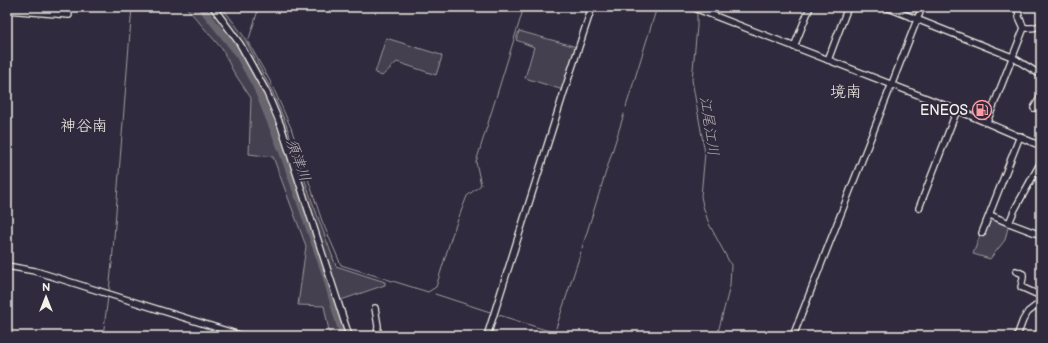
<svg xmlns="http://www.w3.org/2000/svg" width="1048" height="343" font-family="'Balsamiq Sans','Klee One',sans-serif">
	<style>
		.green { fill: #454050; stroke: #9c989c }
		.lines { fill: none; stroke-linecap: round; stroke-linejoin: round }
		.stream { stroke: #a19ea0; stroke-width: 1 }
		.river { stroke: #6a6670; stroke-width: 7 }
		.minor-casing { stroke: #f4f1e8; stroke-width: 8 }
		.minor { stroke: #2f2a3d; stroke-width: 5.5 }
		.labels { text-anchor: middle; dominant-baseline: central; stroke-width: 4; stroke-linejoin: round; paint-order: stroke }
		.poi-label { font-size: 14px; fill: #f4f1e8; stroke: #2f2a3d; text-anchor: end }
		.water-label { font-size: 15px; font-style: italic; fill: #b6b2b2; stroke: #2f2a3d }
		.quarter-label { font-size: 16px; fill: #f4f1e8; stroke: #2f2a3d }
	</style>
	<rect width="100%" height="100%" fill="#2f2a3d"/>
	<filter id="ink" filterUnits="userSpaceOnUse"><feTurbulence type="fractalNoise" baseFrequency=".025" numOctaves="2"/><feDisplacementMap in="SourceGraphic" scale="8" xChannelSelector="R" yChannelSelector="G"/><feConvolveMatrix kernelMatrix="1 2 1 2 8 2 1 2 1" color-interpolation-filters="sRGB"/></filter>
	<g filter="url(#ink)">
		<g class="green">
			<path d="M186 7H222L243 35 272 91 285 121 312 201 336 266 385 282V285L341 300 352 336H330L324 306 298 305 306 246 273 157 249 154 251 98 233 71 222 49Z"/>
			<path d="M519 31 577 47 563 90 525 78 534 47 516 40Z"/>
			<path d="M386 38 441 55 442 57 436 75 397 62 382 76 375 73Z"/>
			<path d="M988 214 1009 223 1005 240 990 259 973 254Z"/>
		</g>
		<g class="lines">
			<g class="stream">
				<path d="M259 7 248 42 270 81 281 105 291 128 322 221 341 265 428 292 436 287 452 235 467 196 481 185 476 162 524 7"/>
				<path d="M697 12V27L692 80 705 153 701 196 703 206 709 224 731 265 730 286 717 336"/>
				<path d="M626 107 657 7"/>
				<path d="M582 248 624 114"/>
				<path d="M109 291 112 263 132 7"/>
				<path d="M435 294 490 312"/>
				<path d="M499 315 555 333 554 336"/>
				<path d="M556 328 581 252"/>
				<path d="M718 334 723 336"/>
				<path d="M103 336 108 297"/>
				<path d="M797 336 832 244"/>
			</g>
			<path class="river" d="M201 7 237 52 256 86 283 153 325 273 343 336"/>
			<g class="minor-casing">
				<g id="minor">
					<path d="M213 7 240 44 267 93 281 126 349 336"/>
					<path d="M692 7 957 110 1041 146"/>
					<path d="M886 7 1012 57 1041 75"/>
					<path d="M7 10 69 15"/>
					<path d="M1024 28C1031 28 1036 29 1041 24"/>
					<path d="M794 47 810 7"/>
					<path d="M828 60 848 7"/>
					<path d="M1034 108 1041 96"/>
					<path d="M987 122 1024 28 1019 17 1018 8 1015 7"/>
					<path d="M919 208 957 110"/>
					<path d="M990 215 1009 223 1015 209 1041 162"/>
					<path d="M1009 223 1041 235"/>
					<path d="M982 233 1020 136"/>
					<path d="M7 266 35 271 48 275 243 336"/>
					<path d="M1016 271 1023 274V278L1021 287 1041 296"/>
					<path d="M375 308 378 326 377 336"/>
					<path d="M487 336 564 92 592 7"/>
					<path d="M793 336 922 7"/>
					<path d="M1017 336 1023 320 1028 312 1041 302"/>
				</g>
			</g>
			<use href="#minor" class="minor"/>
		</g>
	</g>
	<defs>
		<g id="fuel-ring" transform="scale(1)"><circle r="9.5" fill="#2f2a3d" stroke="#ff9aa2" stroke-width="1.5"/><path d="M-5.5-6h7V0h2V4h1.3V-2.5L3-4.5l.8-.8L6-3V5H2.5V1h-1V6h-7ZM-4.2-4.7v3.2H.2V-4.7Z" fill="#ff9aa2"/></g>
	</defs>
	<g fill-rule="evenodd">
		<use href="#fuel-ring" x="982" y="110"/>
	</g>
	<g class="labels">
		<g class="poi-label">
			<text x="968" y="110">ENEOS</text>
		</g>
		<g class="water-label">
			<text transform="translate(709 126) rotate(82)">江尾江川</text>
			<text transform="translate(298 160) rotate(70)">須津川</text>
		</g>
		<g class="quarter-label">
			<text x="846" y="92">境南</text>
			<text x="84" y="126">神谷南</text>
		</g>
	</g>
	<rect width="1048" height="343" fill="none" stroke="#2f2a3d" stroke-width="24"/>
	<rect x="12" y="12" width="1024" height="319" fill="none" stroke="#f4f1e8" stroke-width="1.5" filter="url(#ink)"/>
	<g transform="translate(46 297)" stroke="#2f2a3d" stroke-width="3" paint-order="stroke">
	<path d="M0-3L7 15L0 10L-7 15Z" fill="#f4f1e8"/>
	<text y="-6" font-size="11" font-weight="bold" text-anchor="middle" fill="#f4f1e8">N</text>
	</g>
</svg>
